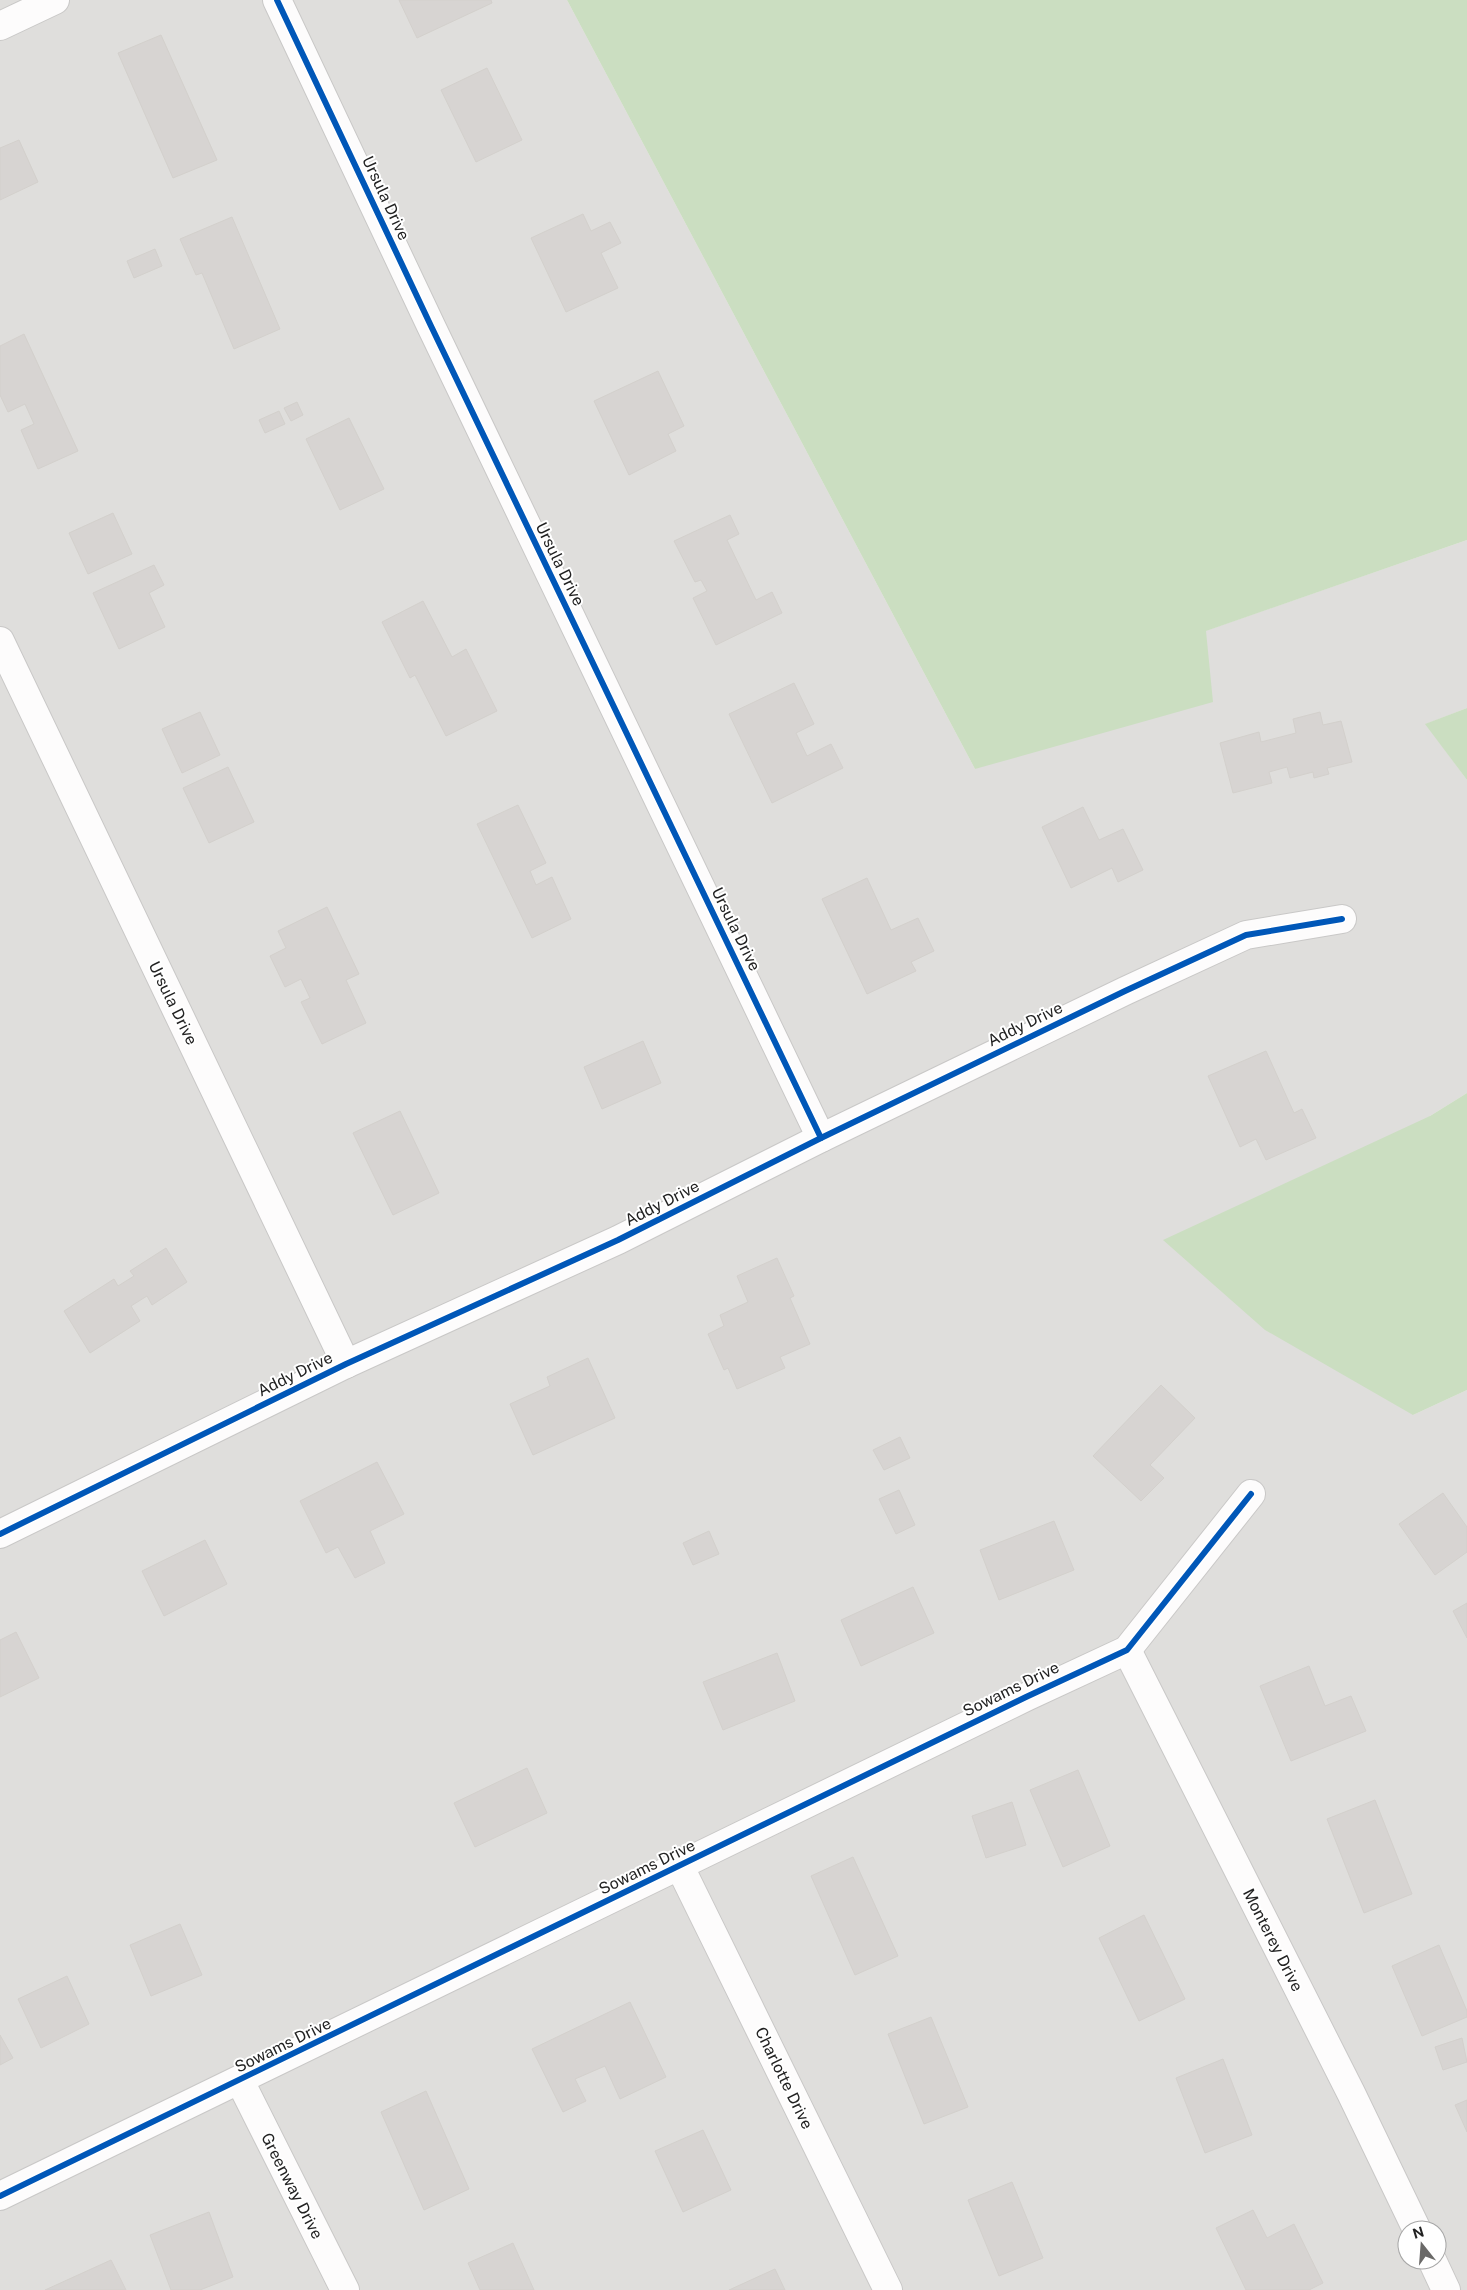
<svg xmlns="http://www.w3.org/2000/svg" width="1467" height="2290" font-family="'Public Sans',sans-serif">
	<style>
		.residential { fill: #dfdedc; fill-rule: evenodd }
		.forest { fill: #cbdec1 }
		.building { fill: #d7d4d2; stroke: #d3d0cc }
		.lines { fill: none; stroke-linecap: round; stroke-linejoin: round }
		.minor-casing { stroke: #c9c8c7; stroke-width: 30 }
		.minor { stroke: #fdfcfc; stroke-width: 28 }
		.cycleway-casing { stroke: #fff; stroke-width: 9 }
		.cycleway { stroke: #0057b8; stroke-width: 6 }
		.labels { text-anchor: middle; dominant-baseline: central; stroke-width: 4; stroke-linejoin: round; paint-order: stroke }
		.street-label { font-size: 16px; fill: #222; stroke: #fff }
	</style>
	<rect width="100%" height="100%" fill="#f0eeeb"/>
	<path class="residential" d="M0 0H567L975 769 1205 631 1467 540V708L1426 724 1467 780V1093L1430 1116 1413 1415 1467 1390V2290H0ZM1407 2230H1437V2260H1407Z"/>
	<g class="forest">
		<path d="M567 0H1467V540L1206 631 1213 702 975 769Z"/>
		<path d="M1467 708V780L1425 724Z"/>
		<path d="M1467 1093V1390L1413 1415 1265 1330 1163 1240 1430 1116Z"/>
	</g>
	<g class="building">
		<path d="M399 0H491L492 3 417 38Z"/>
		<path d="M161 35 217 160 173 178 118 53Z"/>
		<path d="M487 68 522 140 476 162 441 90Z"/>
		<path d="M19 140 38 182 0 200V148Z"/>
		<path d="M583 214 591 231 610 222 621 243 601 253 618 288 566 312 531 238Z"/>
		<path d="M232 217 280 329 234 349 202 273 196 275 180 239Z"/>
		<path d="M155 249 162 266 134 278 127 261Z"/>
		<path d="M24 334 78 451 38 469 21 430 34 424 25 404 8 412 0 395V346Z"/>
		<path d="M658 371 684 426 668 434 676 451 629 475 594 401Z"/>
		<path d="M297 402 303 415 291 421 284 408Z"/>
		<path d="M279 411 285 424 265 433 259 420Z"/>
		<path d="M349 418 384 489 340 510 306 439Z"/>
		<path d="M113 513 132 554 88 574 69 533Z"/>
		<path d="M730 515 739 534 727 540 756 600 772 592 782 613 716 645 693 598 707 591 701 580 695 582 674 541Z"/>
		<path d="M154 565 164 585 149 593 165 627 119 649 93 593Z"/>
		<path d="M423 601 452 657 466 649 497 711 446 736 415 675 410 678 382 622Z"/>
		<path d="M794 683 814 724 796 733 807 756 831 744 843 768 772 803 729 714Z"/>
		<path d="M200 712 220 755 182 773 162 729Z"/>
		<path d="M1320 712 1323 725 1341 721 1352 762 1327 768 1329 774 1314 778 1313 772 1290 778 1287 767 1269 772 1272 783 1233 793 1220 743 1259 732 1261 742 1296 733 1293 719Z"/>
		<path d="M228 767 254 822 209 843 183 788Z"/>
		<path d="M518 805 546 863 530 871 536 885 552 877 571 919 532 938 477 824Z"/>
		<path d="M1083 807 1099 840 1123 829 1143 870 1118 882 1112 868 1071 888 1042 827Z"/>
		<path d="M867 878 891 930 918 918 934 951 911 962 916 971 867 994 822 899Z"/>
		<path d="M327 907 359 974 346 980 366 1023 322 1044 301 1002 310 998 301 979 285 987 270 956 286 948 278 931Z"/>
		<path d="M643 1041 661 1083 602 1109 584 1067Z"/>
		<path d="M1266 1051 1294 1113 1302 1109 1316 1138 1266 1160 1256 1139 1240 1147 1208 1076Z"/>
		<path d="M400 1111 439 1193 393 1215 353 1133Z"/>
		<path d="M166 1248 187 1282 152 1305 147 1296 131 1306 140 1321 90 1353 64 1311 114 1279 118 1286 134 1276 130 1271Z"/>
		<path d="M777 1258 794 1296 790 1298 810 1344 780 1357 785 1368 737 1389 728 1368 724 1370 708 1334 724 1326 720 1315 748 1302 737 1276Z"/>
		<path d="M588 1358 615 1418 533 1455 510 1404 550 1386 547 1377Z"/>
		<path d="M1161 1385 1195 1418 1150 1465 1164 1478 1141 1501 1093 1456Z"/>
		<path d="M900 1437 910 1458 884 1470 873 1450Z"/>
		<path d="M377 1462 404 1514 370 1531 385 1563 355 1578 338 1547 326 1553 300 1501Z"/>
		<path d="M899 1490 915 1525 896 1534 879 1499Z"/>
		<path d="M1443 1493 1467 1527V1552L1435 1575 1399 1524Z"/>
		<path d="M1054 1521 1074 1570 999 1600 980 1550Z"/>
		<path d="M709 1531 719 1554 693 1565 683 1543Z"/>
		<path d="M205 1540 227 1584 164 1616 142 1571Z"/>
		<path d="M913 1587 934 1633 861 1666 841 1620Z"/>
		<path d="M1467 1603V1638L1453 1611Z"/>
		<path d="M16 1632 39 1678 0 1697V1640Z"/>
		<path d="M777 1653 795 1701 723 1730 703 1682Z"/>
		<path d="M1309 1666 1325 1706 1351 1696 1366 1731 1291 1761 1260 1686Z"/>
		<path d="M527 1768 547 1813 475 1847 454 1803Z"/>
		<path d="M1078 1770 1110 1846 1063 1867 1030 1790Z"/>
		<path d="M1375 1800 1412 1894 1364 1913 1327 1819Z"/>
		<path d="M1012 1802 1026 1845 986 1858 972 1816Z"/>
		<path d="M853 1857 898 1956 855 1975 811 1876Z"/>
		<path d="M1144 1915 1185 1999 1139 2021 1099 1938Z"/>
		<path d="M180 1924 202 1975 151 1996 130 1945Z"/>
		<path d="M1439 1945 1467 2011V2017L1422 2036 1392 1966Z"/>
		<path d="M67 1976 89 2024 41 2048 18 1999Z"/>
		<path d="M630 2002 666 2077 620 2099 605 2066 575 2079 586 2101 563 2112 532 2049Z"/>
		<path d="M931 2017 968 2107 924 2124 888 2034Z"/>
		<path d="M0 2035 13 2058 0 2065Z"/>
		<path d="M1462 2038 1467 2062 1443 2070 1435 2047Z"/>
		<path d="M1223 2059 1252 2135 1205 2153 1176 2078Z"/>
		<path d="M426 2091 469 2189 424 2210 381 2112Z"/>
		<path d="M1467 2100V2132L1455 2105Z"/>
		<path d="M703 2130 731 2190 683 2212 655 2151Z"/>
		<path d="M1012 2182 1043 2258 999 2276 968 2200Z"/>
		<path d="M1253 2210 1267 2238 1294 2224 1323 2283 1309 2290H1246L1216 2228Z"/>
		<path d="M209 2212 233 2277 200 2290H171L150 2235Z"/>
		<path d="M513 2243 534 2290H480L468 2263Z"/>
		<path d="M111 2260 126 2290H45Z"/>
		<path d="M775 2269 785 2290H729Z"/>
	</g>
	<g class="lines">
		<g class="minor-casing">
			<g id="minor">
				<path d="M277 0 431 326 821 1138"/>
				<path d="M0 26 55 0"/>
				<path d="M0 641 346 1364"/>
				<path d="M0 1534 346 1364 618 1240 821 1138 1125 991 1246 935 1342 919"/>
				<path d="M1127 1650 1351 2093 1417 2230"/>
				<path d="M680 1867 888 2290"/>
				<path d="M240 2081 345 2290"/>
				<path d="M0 2196 1026 1697 1127 1650 1251 1494"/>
				<path d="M1432 2260 1446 2290"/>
			</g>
		</g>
		<use href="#minor" class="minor"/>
		<g class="cycleway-casing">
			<g id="cycleway">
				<path d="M277 0 431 326 821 1138"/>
				<path d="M0 1534 346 1364 618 1240 821 1138 1125 991 1246 935 1342 919"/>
				<path d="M0 2196 1026 1697 1127 1650 1251 1494"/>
			</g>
		</g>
		<use href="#cycleway" class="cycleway"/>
	</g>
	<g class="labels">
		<g class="street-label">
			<text transform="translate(386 198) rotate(65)">Ursula Drive</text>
			<text transform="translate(560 564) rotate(64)">Ursula Drive</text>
			<text transform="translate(736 929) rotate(64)">Ursula Drive</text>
			<text transform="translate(173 1003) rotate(64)">Ursula Drive</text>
			<text transform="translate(1025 1024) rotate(-26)">Addy Drive</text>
			<text transform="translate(662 1203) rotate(-27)">Addy Drive</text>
			<text transform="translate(295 1374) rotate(-26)">Addy Drive</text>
			<text transform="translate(1011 1689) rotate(-26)">Sowams Drive</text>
			<text transform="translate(647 1867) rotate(-26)">Sowams Drive</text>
			<text transform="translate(1273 1940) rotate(63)">Monterey Drive</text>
			<text transform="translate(283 2045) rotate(-26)">Sowams Drive</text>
			<text transform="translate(784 2078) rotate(64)">Charlotte Drive</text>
			<text transform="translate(292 2186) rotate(63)">Greenway Drive</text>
		</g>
	</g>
	<g transform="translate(1422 2245) rotate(343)"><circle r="24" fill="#ffffff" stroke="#a7a7a7"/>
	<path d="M0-4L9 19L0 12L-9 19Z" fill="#6a6968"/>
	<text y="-8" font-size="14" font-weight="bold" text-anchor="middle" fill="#222222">N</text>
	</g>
</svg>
